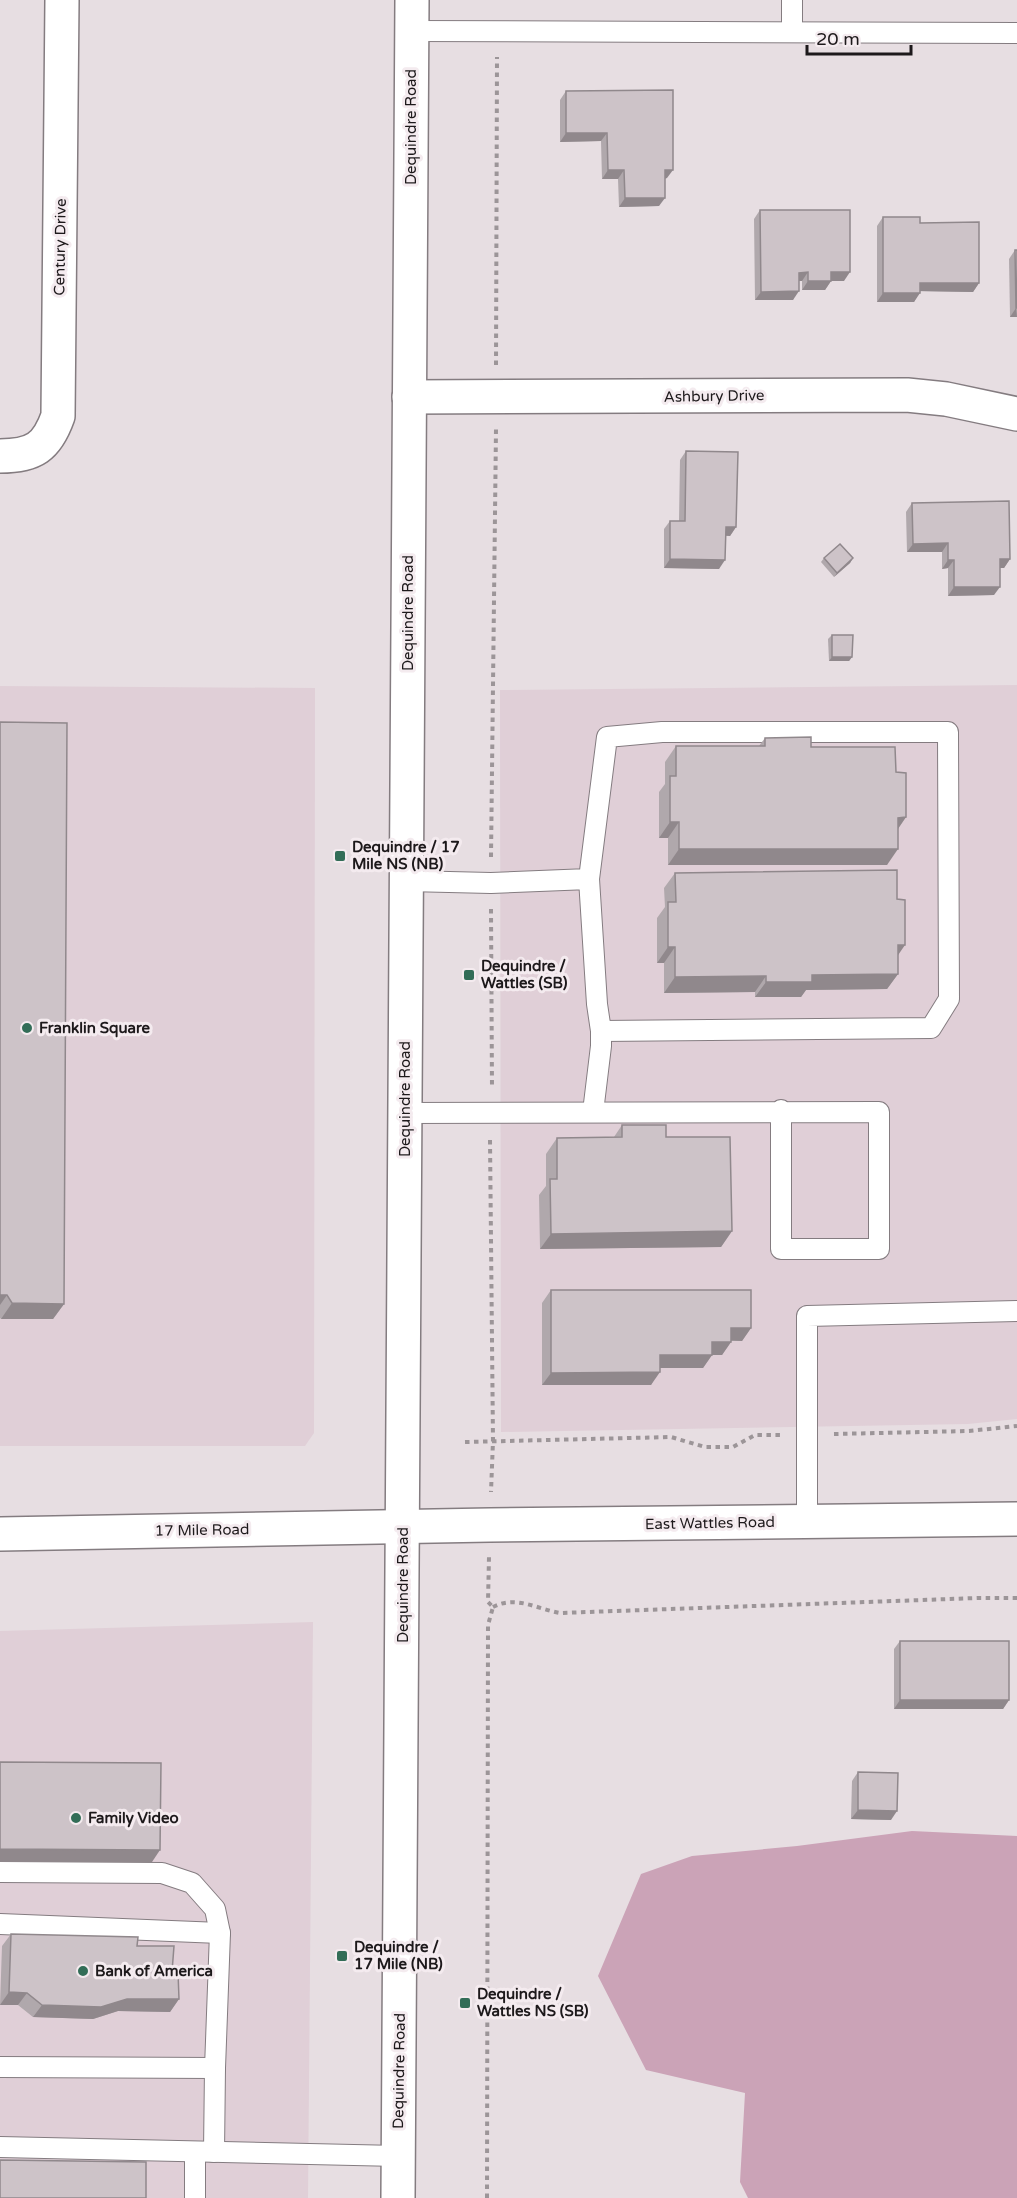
<svg xmlns="http://www.w3.org/2000/svg" width="1017" height="2198" font-family="'Varela Round',sans-serif">
	<style>
		.built { fill: #e0cfd7 }
		.green { fill: #cba3b7 }
		.lines { fill: none; stroke-linecap: round; stroke-linejoin: round }
		.lane-casing { stroke: #847c80; stroke-width: 22 }
		.street-casing { stroke: #847c80; stroke-width: 36 }
		.secondary-casing { stroke: #847c80; stroke-width: 36 }
		.path { stroke: #9c9598; stroke-width: 4; stroke-dasharray: 4.5 4.5; stroke-linecap: butt }
		.lane { stroke: #fff; stroke-width: 20 }
		.street { stroke: #fff; stroke-width: 33 }
		.secondary { stroke: #fff; stroke-width: 33 }
		.wall { fill: #b0a8ac }
		.shaded-wall { fill: #90888c }
		.building { fill: #cdc3c8; stroke: #90888c; stroke-width: 1.5 }
		.poi-dot { fill: #326d57; stroke: #f4ebef; stroke-width: 2 }
		.labels { text-anchor: middle; dominant-baseline: central; stroke-width: 6; stroke-linejoin: round; paint-order: stroke }
		.street-label { font-size: 15px; fill: #1d191b; stroke: #f4ebef }
		.poi-label { font-size: 15px; font-weight: bold; fill: #1d191b; stroke: #f4ebef; text-anchor: start }
	</style>
	<rect width="100%" height="100%" fill="#e7dee2"/>
	<g class="built">
		<path d="M1017 685V1419L968 1424 501 1432 500 690Z"/>
		<path d="M0 686 315 688 314 1433 305 1446H0Z"/>
		<path d="M313 1622 308 2198H0V1631Z"/>
	</g>
	<path class="green" d="M912 1831 1017 1836V2198H748L740 2182 745 2093 646 2070 598 1976 641 1874 692 1856 797 1846Z"/>
	<g class="lines">
		<g class="lane-casing">
			<g id="lane">
				<path d="M412 31 1017 33"/>
				<path d="M792 32V0"/>
				<path d="M407 881 491 883 589 879 607 737 662 732H948L949 999 931 1028 601 1031 597 1004 589 879"/>
				<path d="M593 1112 601 1046V1031"/>
				<path d="M405 1113 879 1112V1249H781V1110"/>
				<path d="M807 1521V1316L1017 1311"/>
				<path d="M0 1872 162 1873 192 1883 215 1909 220 1933 215 2068 214 2152"/>
				<path d="M0 1924 220 1933"/>
				<path d="M0 2067 215 2068"/>
				<path d="M0 2147 398 2156"/>
				<path d="M195 2152V2198"/>
			</g>
		</g>
		<g class="street-casing">
			<g id="street">
				<path d="M409 397 907 395 946 399 1017 414"/>
				<path d="M0 456C34 456 47 447 58 416L62 0"/>
			</g>
		</g>
		<g class="secondary-casing">
			<g id="secondary">
				<path d="M0 1534 490 1525 1017 1519"/>
				<path d="M398 2198 412 0"/>
			</g>
		</g>
		<g class="path">
			<path d="M496 365 497 57"/>
			<path d="M491 857 496 429"/>
			<path d="M491 909 492 1088"/>
			<path d="M490 1140 493 1441 491 1492"/>
			<path d="M834 1434 969 1431 1017 1426"/>
			<path d="M465 1442 671 1437 705 1447H733L755 1435H781"/>
			<path d="M493 1607C516 1595 537 1609 560 1613L978 1598H1017"/>
			<path d="M487 2198 488 1625 493 1607 488 1602 489 1557"/>
		</g>
		<use href="#lane" class="lane"/>
		<use href="#street" class="street"/>
		<use href="#secondary" class="secondary"/>
	</g>
	<g class="wall">
		<path d="M566 91 667 178 665 179 659 206 619 207 618 179H602L601 141 560 142V100Z"/>
		<path d="M760 210 844 281H831L825 290H802V281H799L793 300H755L754 219Z"/>
		<path d="M883 217 920 223 979 283 973 292 920 291 914 302H877V226Z"/>
		<path d="M1015 250H1017V317H1010L1009 259Z"/>
		<path d="M686 451 736 527 730 536H726L719 569 664 568V529L670 521H679L680 460Z"/>
		<path d="M912 503 1010 559 1004 568H1000L994 595 948 596V568L942 569V552H907L906 512Z"/>
		<path d="M824 558H853L850 563 834 577 821 562Z"/>
		<path d="M832 635 852 657 849 661H829L828 639Z"/>
		<path d="M0 722 64 1304 53 1319H1L0 1318Z"/>
		<path d="M765 738 811 747 896 772 906 817 898 829 887 865H668V838H659V792L665 784V762L676 746H759Z"/>
		<path d="M675 873 898 954V974L887 989 806 990 801 997H755V992L664 993V963H657V918L665 907 664 888Z"/>
		<path d="M622 1125 666 1137 732 1231 721 1247 540 1249 539 1195 546 1186V1154L557 1138 614 1137Z"/>
		<path d="M551 1290 751 1328 742 1341H731V1342L722 1355H712L703 1368H660L651 1385H542V1303Z"/>
		<path d="M900 1641 1009 1700 1003 1709H894V1649Z"/>
		<path d="M858 1772 891 1820 851 1819 852 1781Z"/>
		<path d="M11 1934 137 1946 172 1972 179 1999 170 2012 118 2011 93 2019 33 2017 18 2005H0L2 1946Z"/>
	</g>
	<g class="shaded-wall">
		<path d="M566 133H607L601 141 560 142Z"/>
		<path d="M608 170H624L618 179H602Z"/>
		<path d="M665 170H673L667 178 659 179Z"/>
		<path d="M625 198H665L659 206 619 207Z"/>
		<path d="M808 272 802 281H793L799 273Z"/>
		<path d="M831 272H850L844 281H825Z"/>
		<path d="M808 281H831L825 290H802Z"/>
		<path d="M920 283H979L973 292 914 291Z"/>
		<path d="M799 291 793 300H755L761 292Z"/>
		<path d="M883 293H920L914 302H877Z"/>
		<path d="M1016 308 1017 317H1010Z"/>
		<path d="M726 527H736L730 536 720 535Z"/>
		<path d="M948 543 942 552H907L913 544Z"/>
		<path d="M853 558 850 563 834 577 837 573Z"/>
		<path d="M670 559 725 560 719 569 664 568Z"/>
		<path d="M1000 559H1010L1004 568H994Z"/>
		<path d="M948 560H954L948 568 942 569Z"/>
		<path d="M954 587H1000L994 595 948 596Z"/>
		<path d="M832 657H852L849 661H829Z"/>
		<path d="M906 817 895 833 898 818Z"/>
		<path d="M670 822H679L668 838H659Z"/>
		<path d="M679 849H898L887 865H668Z"/>
		<path d="M898 945H905L894 961Z"/>
		<path d="M668 947H675L664 963H657Z"/>
		<path d="M898 974 887 989 806 990 801 997H755L766 982 812 975Z"/>
		<path d="M766 976 755 992 664 993 675 977Z"/>
		<path d="M732 1231 721 1247 540 1249 551 1234Z"/>
		<path d="M0 1295H7L0 1305Z"/>
		<path d="M12 1303 64 1304 53 1319H1Z"/>
		<path d="M731 1328H751L742 1341 722 1340Z"/>
		<path d="M712 1342H731L722 1355H703Z"/>
		<path d="M660 1355H712L703 1368H651Z"/>
		<path d="M660 1372 651 1385H542L551 1373Z"/>
		<path d="M900 1700H1009L1003 1709H894Z"/>
		<path d="M858 1810 897 1811 891 1820 851 1819Z"/>
		<path d="M0 1849 160 1850 152 1862H0Z"/>
		<path d="M9 1992 27 1993 18 2005H0Z"/>
		<path d="M127 1999H179L170 2012 118 2011 93 2019 33 2017 42 2005Z"/>
	</g>
	<g class="building">
		<path d="M673 90V170H665V198H625L624 170H608L607 133H566V91Z"/>
		<path d="M760 210H850V272H831V281H808V272L799 273V291L761 292Z"/>
		<path d="M883 217H920V223L979 222V283H920V293H883Z"/>
		<path d="M1015 250H1017V308H1016Z"/>
		<path d="M686 451 738 452 736 527H726L725 560 670 559V521H685Z"/>
		<path d="M1009 501 1010 559H1000V587H954V560H948V543L913 544 912 503Z"/>
		<path d="M840 544 853 558 837 573 824 558Z"/>
		<path d="M832 635H853L852 657H832Z"/>
		<path d="M0 722 67 723 64 1304 12 1303 7 1295H0Z"/>
		<path d="M811 737V747H895L896 772 906 773V817L898 818V849H679V822H670V776H676V746H765V738Z"/>
		<path d="M897 870V899L905 900V945H898V974L812 975V982H766V976L675 977V947H668V902H676L675 873Z"/>
		<path d="M622 1125H666V1137H730L732 1231 551 1234 550 1179H557V1138L622 1137Z"/>
		<path d="M551 1290H751V1328H731V1342H712V1355H660V1372L551 1373Z"/>
		<rect x="900" y="1641" width="109" height="59"/>
		<path d="M0 1762 161 1763 160 1850 0 1849Z"/>
		<path d="M858 1772 898 1773 897 1811 858 1810Z"/>
		<path d="M11 1934 138 1937 137 1946H174L172 1972H178L179 1999H127L101 2007 42 2005 27 1993 9 1992Z"/>
		<path d="M0 2160 146 2162V2198H0Z"/>
	</g>
	<g class="poi-dot">
		<rect x="334" y="850" width="12" height="12" rx="3"/>
		<rect x="463" y="969" width="12" height="12" rx="3"/>
		<circle cx="27" cy="1028" r="6"/>
		<circle cx="76" cy="1818" r="6"/>
		<rect x="336" y="1950" width="12" height="12" rx="3"/>
		<circle cx="83" cy="1971" r="6"/>
		<rect x="459" y="1997" width="12" height="12" rx="3"/>
	</g>
	<g class="labels">
		<g class="street-label">
			<text transform="translate(411 127) rotate(-90)">Dequindre Road</text>
			<text transform="translate(60 247) rotate(-89)">Century Drive</text>
			<text transform="translate(714 396) rotate(-1)">Ashbury Drive</text>
			<text transform="translate(408 613) rotate(-90)">Dequindre Road</text>
			<text transform="translate(405 1099) rotate(-90)">Dequindre Road</text>
			<text transform="translate(710 1523) rotate(-1)">East Wattles Road</text>
			<text transform="translate(202 1530) rotate(-1)">17 Mile Road</text>
			<text transform="translate(403 1585) rotate(-90)">Dequindre Road</text>
			<text transform="translate(399 2071) rotate(-89)">Dequindre Road</text>
		</g>
		<g class="poi-label">
			<text x="352" y="847">Dequindre / 17<tspan x="352" dy="17">Mile NS (NB)</tspan></text>
			<text x="481" y="966">Dequindre /<tspan x="481" dy="17">Wattles (SB)</tspan></text>
			<text x="39" y="1028">Franklin Square</text>
			<text x="88" y="1818">Family Video</text>
			<text x="354" y="1947">Dequindre /<tspan x="354" dy="17">17 Mile (NB)</tspan></text>
			<text x="95" y="1971">Bank of America</text>
			<text x="477" y="1994">Dequindre /<tspan x="477" dy="17">Wattles NS (SB)</tspan></text>
		</g>
	</g>
	<path d="M807 45v9h104v-9" fill="none" stroke="#1d191b" stroke-width="3"/>
	<text x="816" y="45" font-size="18" fill="#1d191b" stroke="#f4ebef" stroke-width="4.5" paint-order="stroke">20 m</text>
</svg>
